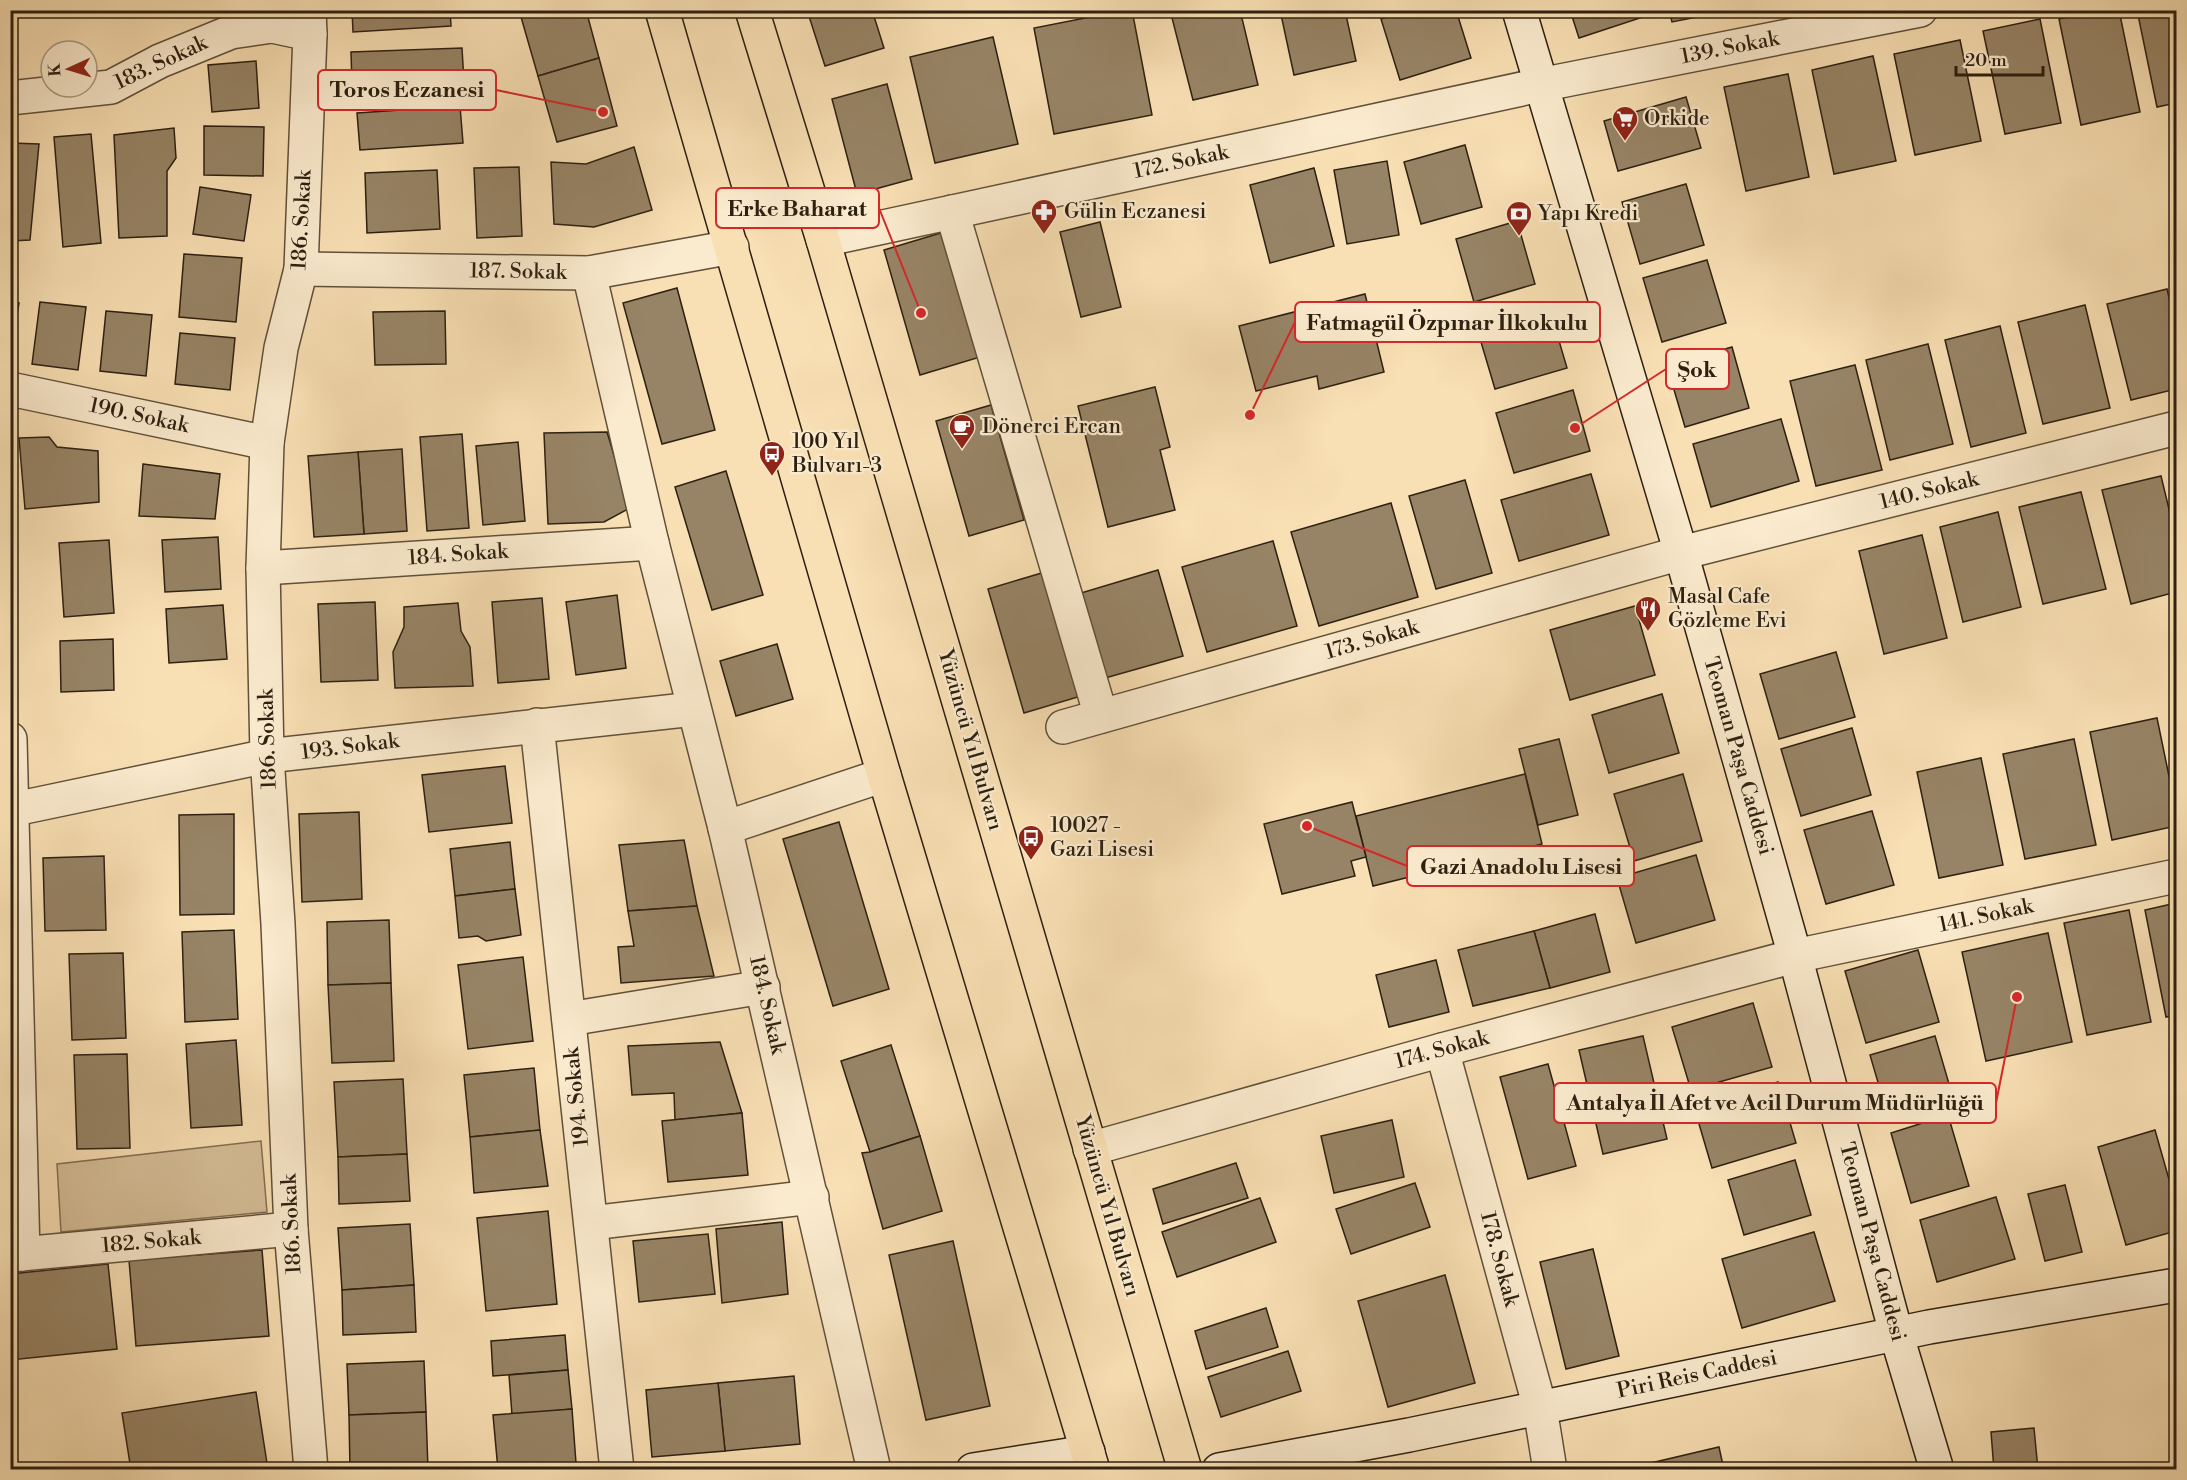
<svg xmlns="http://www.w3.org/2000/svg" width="2187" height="1480" font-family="'Libre Bodoni',serif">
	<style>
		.green { fill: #d6bf98; stroke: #827054; stroke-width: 1.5 }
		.building { fill: #978466; stroke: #2d2011; stroke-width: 1.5 }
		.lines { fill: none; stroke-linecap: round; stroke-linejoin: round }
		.street-casing { stroke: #60503a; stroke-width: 36 }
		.secondary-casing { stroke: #2d2011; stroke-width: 36 }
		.primary-casing { stroke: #2d2011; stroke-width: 36 }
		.street { stroke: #fbebce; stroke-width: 33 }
		.secondary { stroke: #fbebce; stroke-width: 33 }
		.primary { stroke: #f9e0b4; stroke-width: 33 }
		.labels { text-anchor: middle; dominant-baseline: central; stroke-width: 4.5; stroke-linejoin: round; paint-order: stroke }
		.street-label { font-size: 21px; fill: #2d2011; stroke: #fbebce }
		.poi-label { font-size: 21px; fill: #2d2011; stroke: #fbebce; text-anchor: start }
		.leader { fill: none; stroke: #d62828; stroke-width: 2 }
		.callout-dot { fill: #d62828; stroke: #fbebce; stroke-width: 2 }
		.callout { fill: #fbebce; stroke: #d62828; stroke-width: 2 }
		.callout-label { font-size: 22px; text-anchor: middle; font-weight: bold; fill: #2d2011 }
	</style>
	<rect width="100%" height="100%" fill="#f9e0b4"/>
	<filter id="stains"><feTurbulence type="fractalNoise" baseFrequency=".00333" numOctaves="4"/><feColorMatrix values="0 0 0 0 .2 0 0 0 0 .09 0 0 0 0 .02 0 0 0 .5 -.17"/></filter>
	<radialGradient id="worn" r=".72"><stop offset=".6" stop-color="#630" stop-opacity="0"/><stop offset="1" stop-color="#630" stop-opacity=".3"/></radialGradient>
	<path class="green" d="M261 1141 267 1212 61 1232 57 1164Z"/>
	<g class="building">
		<path d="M352 10H450L451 26 353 32Z"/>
		<path d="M519 10H586L599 58 538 76Z"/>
		<path d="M807 10H872L884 48 825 66Z"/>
		<path d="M1126 10H1132L1152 115 1054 134 1034 28Z"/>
		<path d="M1170 10H1240L1258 85 1193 100Z"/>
		<path d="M1280 10H1345L1356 61 1294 75Z"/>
		<path d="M1408 10H1456L1471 58 1400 80 1381 19Z"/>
		<path d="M1570 10H1648L1649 15 1579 38Z"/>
		<path d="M1669 10H1718V13L1672 22Z"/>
		<path d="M2098 10H2119L2140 112 2081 125 2059 19Z"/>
		<path d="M2137 10H2176V103L2157 107Z"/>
		<path d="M10 15 16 55 10 56Z"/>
		<path d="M2040 19 2061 123 2005 134 1983 31Z"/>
		<path d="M993 37 1018 144 935 163 910 57Z"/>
		<path d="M1960 40 1981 141 1915 155 1894 54Z"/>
		<path d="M462 48 464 82 352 86 351 52Z"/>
		<path d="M1873 56 1896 161 1834 174 1812 70Z"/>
		<path d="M599 58 617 126 557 142 538 76Z"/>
		<path d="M256 61 259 108 212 112 208 65Z"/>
		<path d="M1788 74 1809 177 1746 191 1724 87Z"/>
		<path d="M887 84 912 179 857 194 832 99Z"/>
		<path d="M1686 97 1701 148 1618 171 1604 121Z"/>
		<path d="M460 106 463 143 360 150 357 113Z"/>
		<path d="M204 126 264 127 263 176 204 175Z"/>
		<path d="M174 128 176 158 167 171V236L119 238 114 135Z"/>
		<path d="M91 134 101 243 63 247 54 137Z"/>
		<path d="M10 143 39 144 30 240 10 241Z"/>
		<path d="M1465 145 1482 207 1421 224 1404 162Z"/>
		<path d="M634 147 652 210 594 227 554 224 551 162 586 164Z"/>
		<path d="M1387 161 1399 235 1347 244 1334 170Z"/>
		<path d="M519 167 522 236 477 238 474 168Z"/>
		<path d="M1314 168 1334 246 1270 263 1250 185Z"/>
		<path d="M437 170 440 229 367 233 365 173Z"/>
		<path d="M1686 184 1704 245 1640 264 1622 202Z"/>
		<path d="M200 187 251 195 244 241 193 234Z"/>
		<path d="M1517 221 1535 284 1474 302 1456 239Z"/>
		<path d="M1100 222 1121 307 1081 317 1060 232Z"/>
		<path d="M944 232 980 357 920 375 884 250Z"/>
		<path d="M184 254 242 258 236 322 179 317Z"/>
		<path d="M1707 260 1726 323 1662 342 1643 278Z"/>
		<path d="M677 288 715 430 662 444 623 303Z"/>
		<path d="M2167 289 2176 327V389L2131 400 2107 304Z"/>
		<path d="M1365 294 1384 372 1319 389 1317 376 1256 391 1239 326Z"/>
		<path d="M10 302 19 303 10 360Z"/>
		<path d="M40 302 86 307 78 370 32 364Z"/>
		<path d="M2085 305 2110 408 2043 424 2018 322Z"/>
		<path d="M1550 310 1567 368 1495 389 1478 332Z"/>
		<path d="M106 311 152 315 146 376 100 371Z"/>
		<path d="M445 311 446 364 375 365 373 312Z"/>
		<path d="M2000 326 2026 433 1971 447 1945 340Z"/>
		<path d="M180 333 235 338 230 390 175 384Z"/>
		<path d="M1928 344 1953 444 1890 460 1866 360Z"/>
		<path d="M1732 347 1749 408 1685 427 1667 366Z"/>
		<path d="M1855 365 1882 470 1816 486 1790 381Z"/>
		<path d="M1155 387 1170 447 1160 450 1175 510 1108 527 1078 406Z"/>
		<path d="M1573 390 1590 451 1514 473 1496 413Z"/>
		<path d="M991 405 1024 520 969 536 936 421Z"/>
		<path d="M1781 419 1799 481 1711 507 1693 444Z"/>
		<path d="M607 432 630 508 604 522 548 524 544 433Z"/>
		<path d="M462 434 469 528 427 531 420 437Z"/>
		<path d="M49 437 57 447 98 451 99 502 25 509 19 438Z"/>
		<path d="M518 442 525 521 483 525 476 446Z"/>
		<path d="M402 449 407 531 364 534 358 452Z"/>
		<path d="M358 452 364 534 314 537 308 456Z"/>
		<path d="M143 464 220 474 215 519 139 516Z"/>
		<path d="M726 471 763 595 712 610 675 487Z"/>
		<path d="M1591 474 1609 535 1519 561 1501 500Z"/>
		<path d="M2161 476 2176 538V592L2131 604 2102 490Z"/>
		<path d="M1465 480 1492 573 1436 589 1409 496Z"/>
		<path d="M2081 492 2106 589 2043 604 2019 507Z"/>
		<path d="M1391 503 1418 597 1319 626 1291 532Z"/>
		<path d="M1998 512 2021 607 1963 622 1940 527Z"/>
		<path d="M1922 535 1947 638 1884 654 1859 551Z"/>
		<path d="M218 537 221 589 165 592 162 540Z"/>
		<path d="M109 540 114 613 64 617 59 543Z"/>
		<path d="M1273 541 1297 626 1207 652 1182 567Z"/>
		<path d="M1158 570 1183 656 1105 678 1081 593Z"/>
		<path d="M1045 572 1081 696 1024 713 988 589Z"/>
		<path d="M617 595 626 668 576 675 566 602Z"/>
		<path d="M542 598 549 679 498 683 492 602Z"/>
		<path d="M375 602 378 680 321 682 318 604Z"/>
		<path d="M458 603 461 631 470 647 473 686 395 688 393 652 404 627V607Z"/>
		<path d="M223 605 227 659 169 663 166 609Z"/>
		<path d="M1635 606 1655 675 1570 700 1550 630Z"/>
		<path d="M113 639 114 690 61 692 60 641Z"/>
		<path d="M777 644 793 699 736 716 720 661Z"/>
		<path d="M1836 652 1855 717 1779 739 1760 674Z"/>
		<path d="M1662 694 1679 753 1609 773 1592 715Z"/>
		<path d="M2157 718 2176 810V826L2112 840 2090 732Z"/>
		<path d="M1852 728 1871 795 1801 816 1781 749Z"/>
		<path d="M1559 739 1578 815 1538 825 1519 749Z"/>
		<path d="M2074 739 2096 845 2025 859 2003 754Z"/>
		<path d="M1981 758 2003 865 1939 878 1917 772Z"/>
		<path d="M505 766 512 823 429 832 422 775Z"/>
		<path d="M1525 774 1542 844 1373 886 1356 816Z"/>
		<path d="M1683 774 1702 841 1634 861 1614 794Z"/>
		<path d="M1352 802 1366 857 1351 861 1355 876 1282 894 1264 824Z"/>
		<path d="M1872 811 1894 885 1826 904 1804 830Z"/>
		<path d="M359 812 362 899 302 902 299 814Z"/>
		<path d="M234 814V914L180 915 179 815Z"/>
		<path d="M839 822 889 989 833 1006 783 839Z"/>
		<path d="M684 840 697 906 628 911 619 845Z"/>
		<path d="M510 842 515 889 455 896 450 849Z"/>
		<path d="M1696 855 1715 920 1636 943 1617 878Z"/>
		<path d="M104 856 106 930 45 931 43 858Z"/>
		<path d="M515 889 521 935 486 941 478 936 459 938 455 896Z"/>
		<path d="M2176 903V1015L2166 1017 2145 910Z"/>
		<path d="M697 906 714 976 621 983 618 947 634 946 628 911Z"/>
		<path d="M2129 910 2151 1022 2087 1035 2064 923Z"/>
		<path d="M1595 914 1610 972 1550 988 1534 931Z"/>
		<path d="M389 920 391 983 328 985 327 922Z"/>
		<path d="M234 930 238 1019 185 1022 182 932Z"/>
		<path d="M1534 931 1550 988 1473 1006 1458 950Z"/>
		<path d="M2048 933 2072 1042 1986 1061 1962 952Z"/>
		<path d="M1918 950 1939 1022 1866 1043 1845 971Z"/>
		<path d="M123 953 126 1038 72 1040 69 954Z"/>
		<path d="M523 957 533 1041 468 1049 458 965Z"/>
		<path d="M1436 960 1449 1012 1389 1027 1376 975Z"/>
		<path d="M391 983 394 1061 332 1063 328 985Z"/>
		<path d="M1753 1003 1772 1067 1691 1090 1672 1027Z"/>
		<path d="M1643 1036 1667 1139 1603 1154 1579 1050Z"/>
		<path d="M1935 1036 1954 1101 1889 1120 1870 1055Z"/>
		<path d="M236 1040 242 1125 191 1128 186 1044Z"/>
		<path d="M720 1042 742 1113 675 1120 674 1093 632 1095 628 1046Z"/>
		<path d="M891 1045 920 1136 870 1152 841 1061Z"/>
		<path d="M127 1054 130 1148 77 1149 74 1055Z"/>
		<path d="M1548 1064 1576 1166 1528 1179 1500 1077Z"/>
		<path d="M534 1068 540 1130 470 1137 464 1075Z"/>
		<path d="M403 1079 407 1154 338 1157 334 1082Z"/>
		<path d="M1778 1082 1796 1143 1712 1168 1694 1107Z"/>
		<path d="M742 1113 748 1175 668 1182 662 1121Z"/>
		<path d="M1948 1115 1969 1186 1911 1203 1891 1133Z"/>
		<path d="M1392 1120 1404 1177 1334 1193 1321 1136Z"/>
		<path d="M540 1130 548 1186 474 1193 470 1137Z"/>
		<path d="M2155 1130 2176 1204V1231L2126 1245 2098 1147Z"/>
		<path d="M920 1136 942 1211 883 1229 862 1153 870 1152Z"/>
		<path d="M407 1154 410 1201 339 1204 338 1157Z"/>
		<path d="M1795 1160 1811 1215 1744 1235 1728 1180Z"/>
		<path d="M1236 1163 1248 1198 1163 1224 1153 1189Z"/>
		<path d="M1415 1183 1430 1227 1351 1254 1336 1209Z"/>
		<path d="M2065 1185 2082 1252 2045 1261 2028 1194Z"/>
		<path d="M1996 1197 2015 1259 1937 1282 1920 1220Z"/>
		<path d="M1260 1198 1276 1242 1177 1277 1162 1232Z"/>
		<path d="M548 1211 557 1304 486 1311 477 1218Z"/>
		<path d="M782 1222 788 1294 722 1303 716 1229Z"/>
		<path d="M410 1224 414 1285 342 1290 338 1228Z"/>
		<path d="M1814 1232 1835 1301 1742 1328 1722 1259Z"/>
		<path d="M708 1234 715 1294 639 1302 633 1241Z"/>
		<path d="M953 1241 990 1406 926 1420 889 1255Z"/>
		<path d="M1593 1249 1619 1356 1566 1369 1540 1262Z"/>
		<path d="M262 1250 269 1336 136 1346 129 1260Z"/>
		<path d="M108 1264 117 1349 10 1360V1274Z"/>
		<path d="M1445 1275 1475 1383 1388 1407 1358 1301Z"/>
		<path d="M414 1285 416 1332 343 1335 342 1290Z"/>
		<path d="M1266 1308 1278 1347 1206 1369 1195 1331Z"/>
		<path d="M565 1335 568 1370 493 1376 491 1341Z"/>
		<path d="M1288 1351 1301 1391 1221 1417 1208 1377Z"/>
		<path d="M424 1361 426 1412 349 1415 347 1364Z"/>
		<path d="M568 1370 572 1409 512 1415 509 1375Z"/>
		<path d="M794 1376 800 1444 725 1451 718 1383Z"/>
		<path d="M718 1383 725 1451 652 1457 646 1390Z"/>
		<path d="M256 1392 268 1470H131L122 1413Z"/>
		<path d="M572 1409 576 1463 498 1470 493 1415Z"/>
		<path d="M426 1412 428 1470H350L349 1415Z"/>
		<path d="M2034 1428 2038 1470H1994L1991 1432Z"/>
		<path d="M1719 1447 1724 1470H1621Z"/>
	</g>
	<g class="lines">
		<g class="street-casing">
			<g id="street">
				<path d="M309 10 310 34 301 269 281 348 267 443 263 568 267 756 278 924 291 1229 311 1470"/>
				<path d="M10 98 111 87 160 61 231 32 272 26 310 34"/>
				<path d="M952 212 1101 716"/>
				<path d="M823 240 1540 85 1920 10"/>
				<path d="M301 269 589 273 732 247"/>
				<path d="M589 273 652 543 725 828 874 1470"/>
				<path d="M10 389 267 443"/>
				<path d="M263 568 652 543"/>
				<path d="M537 725 617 1470"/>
				<path d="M1063 727 1681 553 2176 428"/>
				<path d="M10 739 23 1254"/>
				<path d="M10 810 267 756 694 709"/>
				<path d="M725 828 884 775"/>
				<path d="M569 1019 763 987"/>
				<path d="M1442 1050 1540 1408 1550 1470"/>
				<path d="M1090 1149 1442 1050 1795 956 2176 876"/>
				<path d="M591 1223 812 1197"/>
				<path d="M10 1255 291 1229"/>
			</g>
		</g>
		<g class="secondary-casing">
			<g id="secondary">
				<path d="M1519 10 1681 553 1795 956 1896 1333 1937 1470"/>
				<path d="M973 1470 1088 1452"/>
				<path d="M1219 1470 1409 1435 1929 1327 2176 1285"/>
			</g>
		</g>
		<g class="primary-casing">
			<g id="primary">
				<path d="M662 10 884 775 1093 1470"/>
				<path d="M752 10 823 240 1185 1470"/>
			</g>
		</g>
		<use href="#street" class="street"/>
		<use href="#secondary" class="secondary"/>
		<use href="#primary" class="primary"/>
	</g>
	<defs>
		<g id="supermarket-pin" transform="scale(1.35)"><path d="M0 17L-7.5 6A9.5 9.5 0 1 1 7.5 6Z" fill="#8f2418" stroke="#fbebce"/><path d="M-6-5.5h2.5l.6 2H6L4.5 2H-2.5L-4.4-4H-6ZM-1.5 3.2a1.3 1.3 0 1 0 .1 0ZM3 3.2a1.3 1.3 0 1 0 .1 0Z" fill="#fff"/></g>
		<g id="pharmacy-pin" transform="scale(1.35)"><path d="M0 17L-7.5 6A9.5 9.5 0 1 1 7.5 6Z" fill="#8f2418" stroke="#fbebce"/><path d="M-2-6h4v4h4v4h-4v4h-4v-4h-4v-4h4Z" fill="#fff"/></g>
		<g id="bank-pin" transform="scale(1.35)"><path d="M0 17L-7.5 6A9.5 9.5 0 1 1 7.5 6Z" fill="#8f2418" stroke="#fbebce"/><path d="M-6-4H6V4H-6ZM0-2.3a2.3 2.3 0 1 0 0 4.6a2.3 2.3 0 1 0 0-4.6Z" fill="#fff"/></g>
		<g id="cafe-pin" transform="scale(1.35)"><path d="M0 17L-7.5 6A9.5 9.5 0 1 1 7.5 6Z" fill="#8f2418" stroke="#fbebce"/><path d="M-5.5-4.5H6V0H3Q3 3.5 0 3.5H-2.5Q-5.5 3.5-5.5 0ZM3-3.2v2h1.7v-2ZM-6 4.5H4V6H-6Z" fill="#fff"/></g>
		<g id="bus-pin" transform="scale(1.35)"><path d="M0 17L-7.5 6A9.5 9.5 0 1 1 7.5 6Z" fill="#8f2418" stroke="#fbebce"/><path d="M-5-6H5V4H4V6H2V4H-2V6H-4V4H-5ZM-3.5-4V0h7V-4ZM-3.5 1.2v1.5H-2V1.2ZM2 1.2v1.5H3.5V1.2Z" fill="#fff"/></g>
		<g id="restaurant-pin" transform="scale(1.35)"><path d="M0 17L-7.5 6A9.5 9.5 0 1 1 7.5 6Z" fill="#8f2418" stroke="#fbebce"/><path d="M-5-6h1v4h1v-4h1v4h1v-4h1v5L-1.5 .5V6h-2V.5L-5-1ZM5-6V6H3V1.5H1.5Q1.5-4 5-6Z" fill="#fff"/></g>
	</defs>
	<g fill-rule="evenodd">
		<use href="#supermarket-pin" x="1625" y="119"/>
		<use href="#pharmacy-pin" x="1044" y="212"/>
		<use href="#bank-pin" x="1519" y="214"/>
		<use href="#cafe-pin" x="962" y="427"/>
		<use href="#bus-pin" x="772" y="454"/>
		<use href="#restaurant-pin" x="1648" y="609"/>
		<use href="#bus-pin" x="1031" y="838"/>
	</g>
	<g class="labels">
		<g class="street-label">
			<text transform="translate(1730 48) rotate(-11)">139. Sokak</text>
			<text transform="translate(161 63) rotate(-25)">183. Sokak</text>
			<text transform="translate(1181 162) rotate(-12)">172. Sokak</text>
			<text transform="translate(302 220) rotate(-87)">186. Sokak</text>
			<text transform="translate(518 272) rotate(1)">187. Sokak</text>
			<text transform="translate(139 416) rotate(12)">190. Sokak</text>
			<text transform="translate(1929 491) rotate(-14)">140. Sokak</text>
			<text transform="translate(458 555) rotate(-4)">184. Sokak</text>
			<text transform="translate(1372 640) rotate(-16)">173. Sokak</text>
			<text transform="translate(268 739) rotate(-92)">186. Sokak</text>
			<text transform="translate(970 740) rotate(74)">Yüzüncü Yıl Bulvarı</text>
			<text transform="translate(350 747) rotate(-7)">193. Sokak</text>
			<text transform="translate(1738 756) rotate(74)">Teoman Paşa Caddesi</text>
			<text transform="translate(1986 916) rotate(-12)">141. Sokak</text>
			<text transform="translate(767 1005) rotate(77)">184. Sokak</text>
			<text transform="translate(1442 1050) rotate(-15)">174. Sokak</text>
			<text transform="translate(577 1097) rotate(-96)">194. Sokak</text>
			<text transform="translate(1107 1206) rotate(74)">Yüzüncü Yıl Bulvarı</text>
			<text transform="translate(292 1224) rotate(-93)">186. Sokak</text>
			<text transform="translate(151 1242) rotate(-5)">182. Sokak</text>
			<text transform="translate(1872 1242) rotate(75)">Teoman Paşa Caddesi</text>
			<text transform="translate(1499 1259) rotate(75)">178. Sokak</text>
			<text transform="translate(1697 1375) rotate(-12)">Piri Reis Caddesi</text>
		</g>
		<g class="poi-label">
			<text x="1644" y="119">Orkide</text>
			<text x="1064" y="212">Gülin Eczanesi</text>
			<text x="1538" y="214">Yapı Kredi</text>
			<text x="982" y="427">Dönerci Ercan</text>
			<text x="792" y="442">100 Yıl<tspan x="792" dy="24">Bulvarı-3</tspan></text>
			<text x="1668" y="597">Masal Cafe<tspan x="1668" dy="24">Gözleme Evi</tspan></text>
			<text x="1050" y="826">10027 -<tspan x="1050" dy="24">Gazi Lisesi</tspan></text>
		</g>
	</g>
	<path class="leader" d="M603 112L496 90M921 313L879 208M1250 415L1295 322M1575 428L1666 369M1307 826L1407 866M2017 997L1996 1103"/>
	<g class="callout-dot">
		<circle cx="603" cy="112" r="6"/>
		<circle cx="921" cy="313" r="6"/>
		<circle cx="1250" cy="415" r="6"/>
		<circle cx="1575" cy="428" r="6"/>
		<circle cx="1307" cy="826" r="6"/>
		<circle cx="2017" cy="997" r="6"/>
	</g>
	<g class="callout">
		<rect x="318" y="70" width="178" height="40" rx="6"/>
		<rect x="716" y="188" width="163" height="40" rx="6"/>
		<rect x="1295" y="302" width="305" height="40" rx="6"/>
		<rect x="1666" y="349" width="63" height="40" rx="6"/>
		<rect x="1407" y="846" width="227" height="40" rx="6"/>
		<rect x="1554" y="1083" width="442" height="40" rx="6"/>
	</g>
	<g class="callout-label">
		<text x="407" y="97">Toros Eczanesi</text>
		<text x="797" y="216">Erke Baharat</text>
		<text x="1447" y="330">Fatmagül Özpınar İlkokulu</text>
		<text x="1697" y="377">Şok</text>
		<text x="1521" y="874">Gazi Anadolu Lisesi</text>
		<text x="1775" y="1110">Antalya İl Afet ve Acil Durum Müdürlüğü</text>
	</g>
	<rect width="2187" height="1480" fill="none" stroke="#f9e0b4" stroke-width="36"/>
	<rect x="12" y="12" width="2163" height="1456" fill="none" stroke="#2d2011" stroke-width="3"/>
	<rect x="18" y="18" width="2151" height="1444" fill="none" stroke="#2d2011" stroke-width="1.5"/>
	<g transform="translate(69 69) rotate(266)"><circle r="28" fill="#fbebce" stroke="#a99a82" stroke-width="1.5"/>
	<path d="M0-4.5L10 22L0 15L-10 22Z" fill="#8f2418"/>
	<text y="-9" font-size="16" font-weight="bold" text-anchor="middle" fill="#2d2011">K</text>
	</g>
	<path d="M1956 66v9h87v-9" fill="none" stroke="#2d2011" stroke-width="3"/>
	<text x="1965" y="66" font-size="18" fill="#2d2011" stroke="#fbebce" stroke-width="4.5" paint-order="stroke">20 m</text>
	<rect width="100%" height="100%" filter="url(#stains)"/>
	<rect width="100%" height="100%" fill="url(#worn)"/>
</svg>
